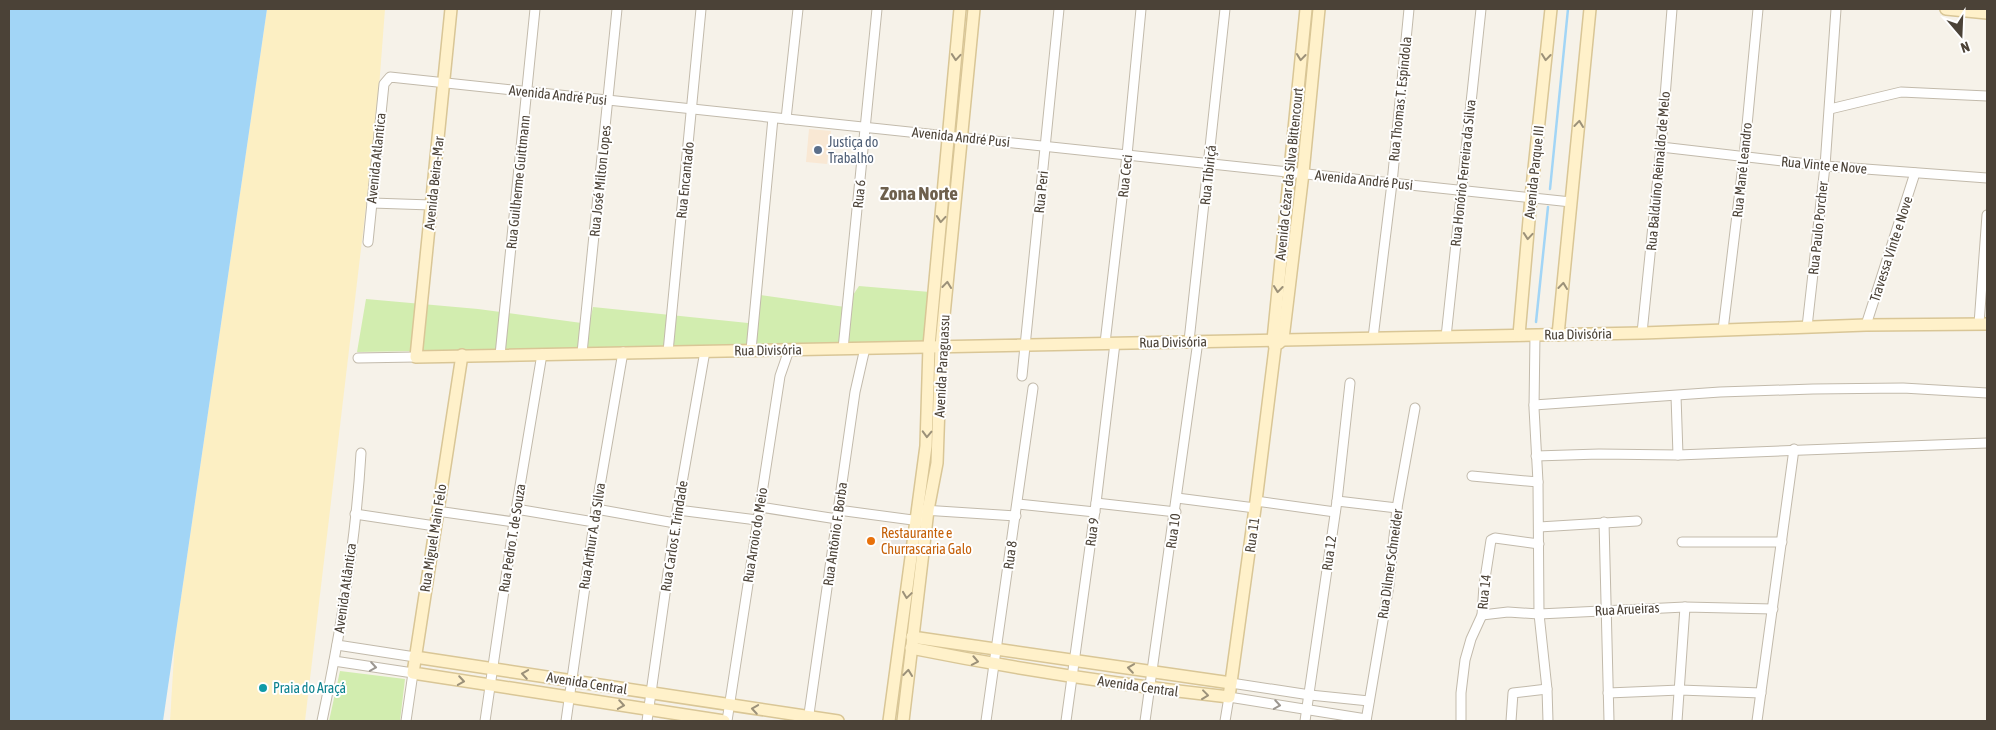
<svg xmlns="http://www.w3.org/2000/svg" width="1996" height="730" font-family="'Asap Condensed',sans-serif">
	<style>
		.commercial { fill: #f9e8d4 }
		.green { fill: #d2edaf }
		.sand { fill: #fcefc3 }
		.parking { fill: #e7e5e1 }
		.water { fill: #a2d5f6 }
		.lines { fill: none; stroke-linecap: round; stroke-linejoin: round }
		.stream { stroke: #a2d5f6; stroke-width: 2.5 }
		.street-casing { stroke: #c2baab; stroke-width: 11 }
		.secondary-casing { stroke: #d9c696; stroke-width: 14 }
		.street { stroke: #fff; stroke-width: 9 }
		.secondary { stroke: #fff1ca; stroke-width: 11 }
		.oneway { stroke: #9c9179 }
		.oneway2 { stroke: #9c9791 }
		.service-dot { fill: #5c6f8a; stroke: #fff; stroke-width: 2 }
		.food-dot { fill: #e8710a; stroke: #fff; stroke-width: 2 }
		.culture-dot { fill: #0f9aa8; stroke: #fff; stroke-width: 2 }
		.labels { text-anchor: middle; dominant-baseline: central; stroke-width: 4; stroke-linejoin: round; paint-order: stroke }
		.street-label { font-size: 14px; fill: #4b4237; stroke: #fff }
		.service-label { font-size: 14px; fill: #4e5e75; stroke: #fff; text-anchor: start }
		.food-label { font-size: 14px; fill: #c56008; stroke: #fff; text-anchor: start }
		.culture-label { font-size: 14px; fill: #0d838f; stroke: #fff; text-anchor: start }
		.district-label { font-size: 19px; font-weight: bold; fill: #6e604d; stroke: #fff }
	</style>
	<rect width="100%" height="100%" fill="#f6f2e9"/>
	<path class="commercial" d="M809 129 831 131 827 164 806 162Z"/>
	<g class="green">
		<path d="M859 286 930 292 927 343 357 352 366 299 478 309 589 324 593 307 748 323 760 295 845 307Z"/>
		<path d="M340 671 405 679 400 721H329Z"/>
	</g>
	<path class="sand" d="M267 9H385L377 114 305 721H170L175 639Z"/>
	<path class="parking" d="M892 531 912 534 909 557 889 555Z"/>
	<path class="water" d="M9 9H267L163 721H9Z"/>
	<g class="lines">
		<g class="stream">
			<path d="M1550 189 1568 9"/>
			<path d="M1536 322 1548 207"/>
		</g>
		<g class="street-casing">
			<g id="street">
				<path d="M1830 109 1901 92 1987 96"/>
				<path d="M786 119 798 9"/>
				<path d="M1661 147 1825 166 1987 178"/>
				<path d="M372 203 431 205"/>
				<path d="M368 242 384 84 390 77 1571 202"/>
				<path d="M1979 324 1987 215"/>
				<path d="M1866 325 1915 173"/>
				<path d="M1807 327 1825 166 1836 9"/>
				<path d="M1723 330 1744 157 1758 9"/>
				<path d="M1642 333 1661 147 1672 9"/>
				<path d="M1535 335 1534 408 1538 482 1539 614 1547 689 1548 721"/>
				<path d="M1446 337 1481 9"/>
				<path d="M1373 338 1392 183 1409 9"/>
				<path d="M1189 341 1225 9"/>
				<path d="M1105 343 1127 155 1141 9"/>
				<path d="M843 349 877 9"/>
				<path d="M751 350 773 118"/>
				<path d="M668 352 701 9"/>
				<path d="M582 353 617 9"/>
				<path d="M500 355 535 9"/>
				<path d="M358 358 416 357"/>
				<path d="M1022 376 1059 9"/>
				<path d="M1676 396 1678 455"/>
				<path d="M1534 405 1720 392 1813 389 1903 388 1987 393"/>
				<path d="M1536 456 1599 454 1678 455 1987 443"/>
				<path d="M1472 476 1538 482"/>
				<path d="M1177 498 1255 508"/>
				<path d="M1256 501 1335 512"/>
				<path d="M1337 501 1397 508"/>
				<path d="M1096 503 1176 512"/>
				<path d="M1018 504 1095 512"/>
				<path d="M760 507 837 519"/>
				<path d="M516 509 594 522"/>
				<path d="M596 509 675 523"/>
				<path d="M678 510 757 520"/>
				<path d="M838 510 920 521"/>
				<path d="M923 510 1016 516"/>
				<path d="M437 511 514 522"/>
				<path d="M355 514 435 526"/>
				<path d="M1604 522 1609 721"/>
				<path d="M1539 527 1637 521"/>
				<path d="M1682 542H1782"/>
				<path d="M1482 615 1508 612 1539 614 1685 607 1773 609"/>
				<path d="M337 645 415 657"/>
				<path d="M334 661 413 673 406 721"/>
				<path d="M1231 683 1310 695 1369 701"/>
				<path d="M1608 693 1680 690 1761 693"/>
				<path d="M322 721C340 635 356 541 361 453"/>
				<path d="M485 721 514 522 542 354"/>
				<path d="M566 721 596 509 623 352"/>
				<path d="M647 721 675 523 705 351"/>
				<path d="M727 721 780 376 789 350"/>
				<path d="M808 721 855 392 865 348"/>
				<path d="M986 721 1033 388"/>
				<path d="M1066 721 1096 503 1115 343"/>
				<path d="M1145 721 1198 341"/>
				<path d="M1225 721 1229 697 1366 719"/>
				<path d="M1305 721 1337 501 1350 383"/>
				<path d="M1366 721 1389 585 1397 508 1415 408"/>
				<path d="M1461 721V693L1465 660 1471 639 1482 615 1484 585 1491 540 1495 538 1539 544"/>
				<path d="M1511 721 1513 693 1547 689"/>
				<path d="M1677 721 1685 607"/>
				<path d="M1757 721 1794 449"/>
			</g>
		</g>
		<g class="secondary-casing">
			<g id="secondary">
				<path d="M451 9 416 357 1642 333 1866 325 1987 324"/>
				<path d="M1946 9 1987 13"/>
				<path d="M1519 335 1531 197 1551 9"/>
				<path d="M1558 335 1590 9"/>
				<path d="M1279 343 1283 339 1303 173 1319 9"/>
				<path d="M462 355 413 673 724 721"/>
				<path d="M912 637 1231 683"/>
				<path d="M911 648C1016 669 1122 685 1229 697L1256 501 1275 348 1273 340 1306 9"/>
				<path d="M415 657 838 721"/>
				<path d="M889 721 926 446 929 346 960 9"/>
				<path d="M903 721 928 510 937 463 941 346 974 9"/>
			</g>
		</g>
		<use href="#street" class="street"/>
		<use href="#secondary" class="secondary"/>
	</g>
	<defs><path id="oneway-chevron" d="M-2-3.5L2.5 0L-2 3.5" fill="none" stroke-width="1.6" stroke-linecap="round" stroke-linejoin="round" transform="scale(1.25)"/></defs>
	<g class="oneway">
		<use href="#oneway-chevron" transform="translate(956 57) rotate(95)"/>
		<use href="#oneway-chevron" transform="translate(1301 57) rotate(96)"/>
		<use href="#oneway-chevron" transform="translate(1546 57) rotate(96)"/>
		<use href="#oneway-chevron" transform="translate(1579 124) rotate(-84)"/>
		<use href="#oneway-chevron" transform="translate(941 219) rotate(95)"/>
		<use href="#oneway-chevron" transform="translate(1528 236) rotate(95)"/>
		<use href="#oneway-chevron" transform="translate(947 285) rotate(-84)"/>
		<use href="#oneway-chevron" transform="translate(1563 286) rotate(-84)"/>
		<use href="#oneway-chevron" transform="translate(1278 289) rotate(96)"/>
		<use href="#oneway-chevron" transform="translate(927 434) rotate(92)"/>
		<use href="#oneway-chevron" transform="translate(907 595) rotate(98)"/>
		<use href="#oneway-chevron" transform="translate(975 661) rotate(11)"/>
		<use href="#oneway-chevron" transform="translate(1131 668) rotate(-172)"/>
		<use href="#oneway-chevron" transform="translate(908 673) rotate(-84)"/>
		<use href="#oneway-chevron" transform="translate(525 674) rotate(-171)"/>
		<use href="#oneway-chevron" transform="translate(461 681) rotate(9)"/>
		<use href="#oneway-chevron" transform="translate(1205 695) rotate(7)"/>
		<use href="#oneway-chevron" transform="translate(621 705) rotate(9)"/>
		<use href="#oneway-chevron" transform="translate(755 709) rotate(-171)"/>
	</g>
	<g class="oneway2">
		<use href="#oneway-chevron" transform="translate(373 667) rotate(9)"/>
		<use href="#oneway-chevron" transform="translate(1277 705) rotate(9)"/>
	</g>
	<circle class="service-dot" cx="818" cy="150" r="5"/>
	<circle class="food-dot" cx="871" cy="541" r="5"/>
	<circle class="culture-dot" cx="263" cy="688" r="5"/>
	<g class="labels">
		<g class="street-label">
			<text transform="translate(558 95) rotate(6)">Avenida André Pusi</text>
			<text transform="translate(1400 99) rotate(-84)">Rua Thomas T. Espíndola</text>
			<text transform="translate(961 137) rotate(6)">Avenida André Pusi</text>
			<text transform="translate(376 158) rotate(-84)">Avenida Atlantica</text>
			<text transform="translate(1824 165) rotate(5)">Rua Vinte e Nove</text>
			<text transform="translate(1742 170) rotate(-84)">Rua Mané Leandro</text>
			<text transform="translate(1658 171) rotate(-85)">Rua Balduíno Reinaldo de Melo</text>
			<text transform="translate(1534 172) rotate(-84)">Avenida Parque III</text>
			<text transform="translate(1463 173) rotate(-84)">Rua Honório Ferreira da Silva</text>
			<text transform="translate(1289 174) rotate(-84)">Avenida Cézar da Silva Bittencourt</text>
			<text transform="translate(1208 175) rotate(-84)">Rua Tibiriçá</text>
			<text transform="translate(1125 176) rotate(-84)">Rua Ceci</text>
			<text transform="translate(685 180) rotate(-84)">Rua Encantado</text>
			<text transform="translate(1364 180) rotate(6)">Avenida André Pusi</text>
			<text transform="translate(600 181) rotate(-84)">Rua José Milton Lopes</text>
			<text transform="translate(518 182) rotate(-84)">Rua Guilherme Guittmann</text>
			<text transform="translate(434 183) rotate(-84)">Avenida Beira-Mar</text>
			<text transform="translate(1041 192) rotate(-84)">Rua Peri</text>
			<text transform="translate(859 194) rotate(-84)">Rua 6</text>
			<text transform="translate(1818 228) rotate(-84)">Rua Paulo Porcher</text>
			<text transform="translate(1891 249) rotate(-72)">Travessa Vinte e Nove</text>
			<text transform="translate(1578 334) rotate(-1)">Rua Divisória</text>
			<text transform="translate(1173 342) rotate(-1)">Rua Divisória</text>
			<text transform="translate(768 350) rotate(-1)">Rua Divisória</text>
			<text transform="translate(942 366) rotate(-87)">Avenida Paraguassu</text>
			<text transform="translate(1173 531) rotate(-82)">Rua 10</text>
			<text transform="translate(1092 532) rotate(-82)">Rua 9</text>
			<text transform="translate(835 534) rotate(-82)">Rua Antônio F. Borba</text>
			<text transform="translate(755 535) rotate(-81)">Rua Arroio do Meio</text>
			<text transform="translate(1252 535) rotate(-82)">Rua 11</text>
			<text transform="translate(592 536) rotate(-81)">Rua Arthur A. da Silva</text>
			<text transform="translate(674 536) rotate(-81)">Rua Carlos E. Trindade</text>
			<text transform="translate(433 538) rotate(-81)">Rua Miguel Main Felo</text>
			<text transform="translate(512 538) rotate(-81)">Rua Pedro T. de Souza</text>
			<text transform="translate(1329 553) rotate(-82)">Rua 12</text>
			<text transform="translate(1010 555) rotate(-82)">Rua 8</text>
			<text transform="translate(1390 564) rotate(-82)">Rua Dilmer Schneider</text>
			<text transform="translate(345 588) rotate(-82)">Avenida Atlântica</text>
			<text transform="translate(1484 592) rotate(-84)">Rua 14</text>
			<text transform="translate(1627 609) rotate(-3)">Rua Arueiras</text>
			<text transform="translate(587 683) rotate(9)">Avenida Central</text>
			<text transform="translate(1138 686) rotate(8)">Avenida Central</text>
		</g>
		<g class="service-label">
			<text x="828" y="142">Justiça do<tspan x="828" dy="16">Trabalho</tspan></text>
		</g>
		<g class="food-label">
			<text x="881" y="533">Restaurante e<tspan x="881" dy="16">Churrascaria Galo</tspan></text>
		</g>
		<g class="culture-label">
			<text x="273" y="688">Praia do Araçá</text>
		</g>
		<g class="district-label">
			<text x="919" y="193">Zona Norte</text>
		</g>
	</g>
	<rect width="1996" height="730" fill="none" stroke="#4b4237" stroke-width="20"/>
	<g transform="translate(1961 35) rotate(161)" stroke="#ffffff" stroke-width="4" paint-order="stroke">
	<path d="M0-4L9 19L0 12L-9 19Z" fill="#4b4237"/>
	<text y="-8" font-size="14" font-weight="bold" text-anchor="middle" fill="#4b4237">N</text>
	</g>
</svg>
